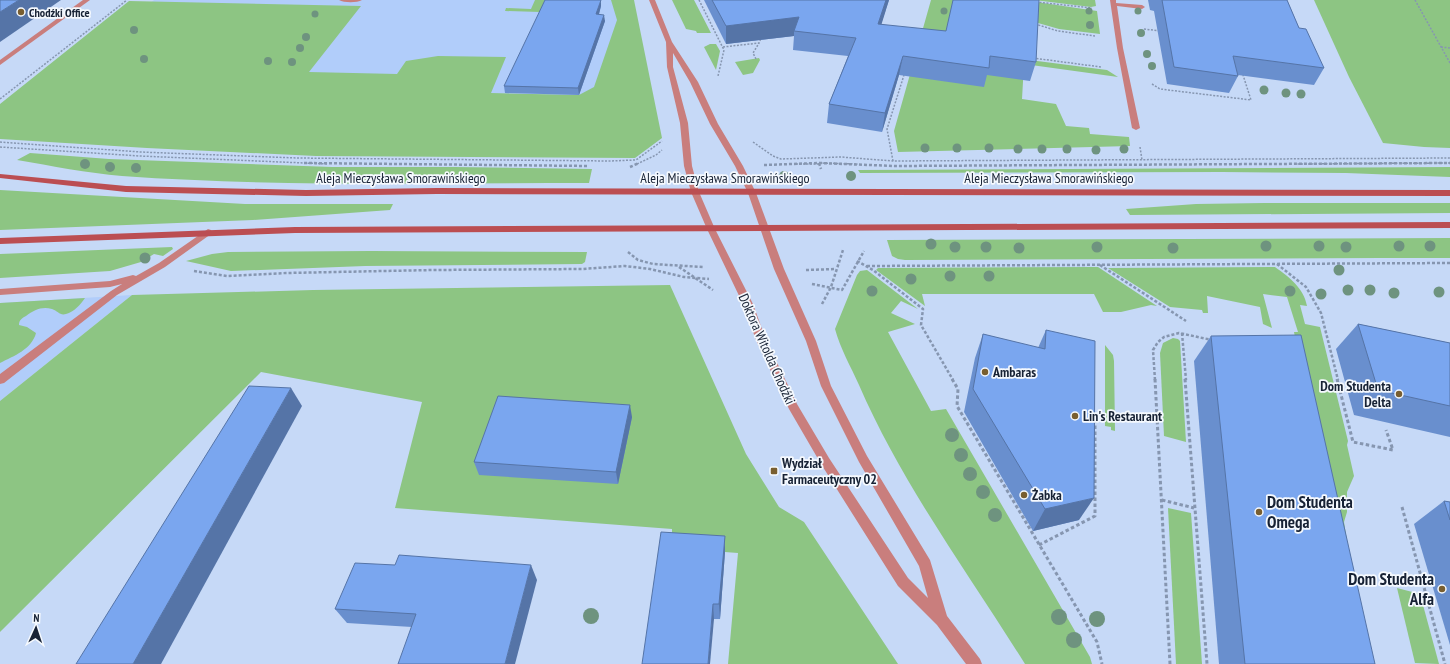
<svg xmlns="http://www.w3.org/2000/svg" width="1450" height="664" font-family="'PT Sans Narrow',sans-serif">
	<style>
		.built { fill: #b1cdfa }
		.green { fill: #8dc583 }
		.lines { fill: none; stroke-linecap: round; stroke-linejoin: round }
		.path-far2 { stroke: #8696b0; stroke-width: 1.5; stroke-dasharray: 2 1.5; stroke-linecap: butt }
		.path-far1 { stroke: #8696b0; stroke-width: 2.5; stroke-dasharray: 3 2; stroke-linecap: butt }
		.path { stroke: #8696b0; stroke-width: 3; stroke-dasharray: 3.5 2.5; stroke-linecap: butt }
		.service { fill: #c97e7d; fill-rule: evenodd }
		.minor { fill: #c97e7d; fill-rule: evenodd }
		.tertiary { fill: #c97e7d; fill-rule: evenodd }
		.secondary { fill: #bb4e52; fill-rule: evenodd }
		.tree { fill: #6e937f }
		.wall { fill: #698fce }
		.shaded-wall { fill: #5574a7 }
		.building { fill: #7aa6ef; stroke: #5574a7 }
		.poi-dot { fill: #785e30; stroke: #f5f9fe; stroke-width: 1.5 }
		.labels { text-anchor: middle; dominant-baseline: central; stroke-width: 3.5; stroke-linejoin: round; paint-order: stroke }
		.far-poi-label { font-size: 12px; font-weight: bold; fill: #172235; stroke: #f5f9fe; text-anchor: start }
		.street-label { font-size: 14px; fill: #172235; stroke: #f5f9fe }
		.poi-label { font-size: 14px; font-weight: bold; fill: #172235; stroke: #f5f9fe; text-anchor: start }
		.near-poi-label { font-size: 17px; font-weight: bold; fill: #172235; stroke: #f5f9fe; text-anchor: start }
	</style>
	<rect width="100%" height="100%" fill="#c6d9f7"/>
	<g class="built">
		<path d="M154 0H612L632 65 624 102 49 88Z"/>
		<path d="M132 295 0 401V303Z"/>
	</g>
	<g class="green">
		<path d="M535 0H545L540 12 505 11 506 8 531 9Z"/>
		<path d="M611 0H634L662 138 635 158 316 156 147 148 0 139V104L129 1 361 6 309 72 397 74 406 61 438 56 506 57 491 93 579 95 594 87 617 20Z"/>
		<path d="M672 0H694L711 33H697L696 31 686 29Z"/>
		<path d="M931 0H1023L1097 11 1100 34 1059 29 1038 23 984 16 985 75 1006 57 1107 70 1118 77 1024 64 1022 99 1056 104 1066 126 1089 128 1090 134 1129 137 1130 146 898 152 894 131Z"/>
		<path d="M1034 0H1095L1096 6 1091 7Z"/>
		<path d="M1314 0H1450V148L1424 147 1383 143 1349 77Z"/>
		<path d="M710 44H716L720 51 716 70 704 47Z"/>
		<path d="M759 58 760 60 753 73 743 75 735 62Z"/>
		<path d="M30 153 109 159 332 167H454L592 169 589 183C433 183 277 187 122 176 87 173 52 166 17 160Z"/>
		<path d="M1450 167V177L1346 173 1222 172 860 173 858 170Z"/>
		<path d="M0 190 245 204H393L390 210 253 220 0 230Z"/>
		<path d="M1264 203H1450V213L1130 215 1126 209 1196 204Z"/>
		<path d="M1450 238V258H1380L905 260 898 259 892 256 887 240Z"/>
		<path d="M172 247 173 249 163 256 154 254 141 262 110 271 0 278V254Z"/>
		<path d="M371 251 587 252 585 262 582 264 365 266 231 271 186 261 212 254 228 252Z"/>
		<path d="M1098 267 1157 306 1151 305 1121 312H1103L1094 294H922L925 306 876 270 878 268Z"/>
		<path d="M1275 267C1289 277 1304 288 1307 306L1300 305 1305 324 1320 327 1348 441 1347 445 1354 476 1347 492V512L1344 522 1348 547 1300 363 1294 332H1298L1287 297 1263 294 1272 328 1263 324 1260 307 1207 296 1208 313H1203L1202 310 1170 307 1108 268Z"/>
		<path d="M867 270 918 309 901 301 891 313 915 324 888 332 931 411 946 409 1090 657 1092 664H1025C968 573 902 484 859 385 851 367 840 348 835 329L857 275 860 271Z"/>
		<path d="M670 285 746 454 779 507 804 522 898 664H728L738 553 672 548V529L395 508 422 402 261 372 0 632V401L132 295 313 290Z"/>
		<path d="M85 298C81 304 74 312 66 314 60 316 58 311 52 309 42 306 34 310 26 316 22 318 19 320 19 325L27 327 36 333C32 349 14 356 0 363V303Z"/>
		<path d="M1173 338 1178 339 1180 341 1186 442 1164 436 1160 353 1163 343Z"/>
		<path d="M1105 345 1113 355 1114 361 1115 431 1111 430V427L1105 426Z"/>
		<path d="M1168 508 1191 513 1202 664H1176Z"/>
		<path d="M1397 588 1420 594 1439 664 1415 663Z"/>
	</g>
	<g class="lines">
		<g class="path-far2">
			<path d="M699 0 724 50 718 76"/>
			<path d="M1415 0 1450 63"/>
			<path d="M1036 2 1092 8"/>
			<path d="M1035 24 1058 31 1095 36"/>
			<path d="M1144 29 1161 31"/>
			<path d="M723 47 759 43 761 38"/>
			<path d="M1441 47 1450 48"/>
			<path d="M1033 58 1101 67"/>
			<path d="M756 59 753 53 759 43"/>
			<path d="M1152 84 1160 89 1251 100 1243 75"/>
			<path d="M0 99 127 0"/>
			<path d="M0 142 140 152 297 158 609 161 636 160 662 141"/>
			<path d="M753 142 773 156 781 159 841 157 893 161 1450 158"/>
			<path d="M0 147 140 156 328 164"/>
			<path d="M1140 147 1142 160"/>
			<path d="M893 161 887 129 904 75"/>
			<path d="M819 163 858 164"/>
			<path d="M637 164 656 155 662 150"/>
			<path d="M796 164H819"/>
			<path d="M1294 164 1450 163"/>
		</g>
		<g class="path-far1">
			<path d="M304 163 589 166"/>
			<path d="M819 163 895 166 1450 163"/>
			<path d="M764 165 819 163 821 169"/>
			<path d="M630 167 639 163"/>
			<path d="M628 252 638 260 653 264 703 267"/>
			<path d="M857 261 873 270 923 309 921 325 953 380"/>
			<path d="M1277 264 1306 287 1321 313 1338 380"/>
			<path d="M1100 265 1186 321"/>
			<path d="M867 266 1450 263"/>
			<path d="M679 267 713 290"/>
			<path d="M806 270 836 269"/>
			<path d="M194 271 227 276 286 273 434 270 582 269 625 266 650 269 684 277 709 279"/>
			<path d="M812 284 842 290 864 251"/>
			<path d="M822 304 831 287 843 250"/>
			<path d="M1182 333 1186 380"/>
			<path d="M1155 380 1153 350 1158 342 1164 337 1179 333 1212 340"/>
		</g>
		<g class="path">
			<path d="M952 379 958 389 957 406 1097 642 1102 664"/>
			<path d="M1155 379 1170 664"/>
			<path d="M1185 379 1207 664"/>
			<path d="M1337 379 1353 442 1393 450 1386 430"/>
			<path d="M1162 500 1194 508"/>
			<path d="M1402 507 1445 664"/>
			<path d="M1039 545 1095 516V419"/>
		</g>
		<g class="service">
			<path d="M83 0H90L0 65V60Z"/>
			<path d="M339 0H362C357 3 344 3 339 0Z"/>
			<path d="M1110 0H1116V3L1142 5 1145 7 1142 9 1117 6 1123 48 1140 128 1136 130 1132 128 1117 48Z"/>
			<path d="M208 229 211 230 212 232 211 234 165 267 117 295 4 383 0 384V374L111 291 122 284 110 287 0 295V289L110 281 133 275 136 276 159 263Z"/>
		</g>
		<path class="minor" d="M649 0H655L672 42 698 82 718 124 743 166 756 193 755 195H749L748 193 735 166 710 124 690 82 673 53V67L688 123 692 166 699 192 695 195 691 192 684 166 680 123 667 67 666 42Z"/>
		<path class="tertiary" d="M695 189 699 192 715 229 753 304 766 340 797 404 829 458 908 578 928 598 919 566 859 462 821 386 806 341 774 269 748 193 752 190 756 193 784 269 816 341 831 386 867 456 930 560 947 616 980 659 982 664H966L937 625 898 586 821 464 789 409 756 340 743 304 707 229 691 192Z"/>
		<g class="secondary">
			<path d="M0 174 126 186 306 190 437 188 1450 190V196L437 194 306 196 126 192 0 178Z"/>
			<path d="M1450 222V228L295 233 0 244V238L295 227Z"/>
		</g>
	</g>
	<g class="tree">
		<circle cx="944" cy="11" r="3.5"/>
		<circle cx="1089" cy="11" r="3.5"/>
		<circle cx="1138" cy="11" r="3.5"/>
		<circle cx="315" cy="14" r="3.5"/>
		<circle cx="1090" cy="25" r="4"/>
		<circle cx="134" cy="30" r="4"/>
		<circle cx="1141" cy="33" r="4"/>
		<circle cx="306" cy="37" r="4"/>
		<circle cx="300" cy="48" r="4"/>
		<circle cx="1147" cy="54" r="4"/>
		<circle cx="144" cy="59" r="4"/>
		<circle cx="268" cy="61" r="4"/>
		<circle cx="292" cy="62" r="4"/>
		<circle cx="1152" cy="66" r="4"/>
		<circle cx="1264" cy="90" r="4.5"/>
		<circle cx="1286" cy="93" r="4.5"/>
		<circle cx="1301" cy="94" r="4.5"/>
		<circle cx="925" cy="148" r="4.5"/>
		<circle cx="957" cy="148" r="4.5"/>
		<circle cx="989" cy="148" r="4.5"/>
		<circle cx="1018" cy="149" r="4.5"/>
		<circle cx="1042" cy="149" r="4.5"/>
		<circle cx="1067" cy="149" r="4.5"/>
		<circle cx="1124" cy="149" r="4.5"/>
		<circle cx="1096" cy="150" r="4.5"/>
		<circle cx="85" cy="164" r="5"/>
		<circle cx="110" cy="167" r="5"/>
		<circle cx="136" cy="168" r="5"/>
		<circle cx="784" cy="176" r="5"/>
		<circle cx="851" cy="176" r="5"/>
		<circle cx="931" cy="244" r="5.5"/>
		<circle cx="1266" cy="246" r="5.5"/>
		<circle cx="1319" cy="246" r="5.5"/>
		<circle cx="1399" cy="246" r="5.5"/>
		<circle cx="1430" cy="246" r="5.5"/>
		<circle cx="955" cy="247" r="5.5"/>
		<circle cx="986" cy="247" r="5.5"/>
		<circle cx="1097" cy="247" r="5.5"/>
		<circle cx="1346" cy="247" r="5.5"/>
		<circle cx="1019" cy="248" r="5.5"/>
		<circle cx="1173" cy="248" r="5.5"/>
		<circle cx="145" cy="258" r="5.5"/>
		<circle cx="1339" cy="270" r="5.5"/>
		<circle cx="950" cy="276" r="5.5"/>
		<circle cx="989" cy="276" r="5.5"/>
		<circle cx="911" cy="279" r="5.5"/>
		<circle cx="1348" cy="290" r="5.5"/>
		<circle cx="1370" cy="290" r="5.5"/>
		<circle cx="872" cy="291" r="5.5"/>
		<circle cx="1290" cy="291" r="5.5"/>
		<circle cx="1439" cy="292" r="5.5"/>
		<circle cx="1394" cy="293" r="5.5"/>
		<circle cx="1321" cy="294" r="5.5"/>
		<circle cx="952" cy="435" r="7"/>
		<circle cx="961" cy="455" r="7"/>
		<circle cx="970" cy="474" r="7"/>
		<circle cx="983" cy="492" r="7"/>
		<circle cx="995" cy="515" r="7"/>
		<circle cx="591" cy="616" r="8"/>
		<circle cx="1059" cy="617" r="8"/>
		<circle cx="1097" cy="619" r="8"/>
		<circle cx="1074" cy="640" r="8"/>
	</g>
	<g class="wall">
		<path d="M704 0H889L881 24 1036 62 1030 81 987 75 984 87 899 75 882 132 827 123 829 104 848 56 793 50 794 36 726 44Z"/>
		<path d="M1148 0H1287L1299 28 1324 68 1314 85 1238 75V76L1229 93 1167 84 1154 11 1150 10Z"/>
		<path d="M601 6 599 14 605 21 579 95 505 93 504 86Z"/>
		<path d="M1358 324 1450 343V437L1354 415 1336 349Z"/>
		<path d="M1046 330 1079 520 1033 531 964 412 975 358 983 334 1038 348Z"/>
		<path d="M1211 336 1375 664H1219L1194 361Z"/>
		<path d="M632 417 618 484 479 475 474 462Z"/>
		<path d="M1444 501 1450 502V645L1414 524Z"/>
		<path d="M725 552 720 619H714L642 664Z"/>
		<path d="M537 580 412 627 347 623 335 609Z"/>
	</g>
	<g class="shaded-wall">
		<path d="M19 0H61L0 42V12Z"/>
		<path d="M601 0V6L597 21 596 14Z"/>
		<path d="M886 0H889L876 42 878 24Z"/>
		<path d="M604 15 605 21 579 95 578 88Z"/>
		<path d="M799 17 794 31V36L726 44V26Z"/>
		<path d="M903 56 899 75 882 132 885 113Z"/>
		<path d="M291 388 302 406 161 664H133Z"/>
		<path d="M630 405 632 417 618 484 616 472Z"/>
		<path d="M1094 498 1079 520 1033 531 1045 509Z"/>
		<path d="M725 536V552L720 619 719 604Z"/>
		<path d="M531 565 537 580 515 664H505Z"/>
		<path d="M713 604 714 619 710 664H708Z"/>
	</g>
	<g class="building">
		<path d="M0 0H19L0 12Z"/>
		<path d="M545 0H601L596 14 604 15 578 88 504 86Z"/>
		<path d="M712 0H886L878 24 946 31 953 0H1039L1036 62 990 56 989 68 903 56 885 113 829 104 856 38 794 31 799 17 726 26Z"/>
		<path d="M1162 0H1287L1299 28 1306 29 1324 68 1233 56 1238 76 1174 67Z"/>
		<path d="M1358 324 1450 343V406L1378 390Z"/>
		<path d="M1046 330 1095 341 1094 498 1045 509 973 389 983 334 1045 349Z"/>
		<path d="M1301 335 1375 664H1245L1211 336Z"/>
		<path d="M249 386 291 388 133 664H76Z"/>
		<path d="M498 396 630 405 616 472 474 462Z"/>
		<path d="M1444 501 1450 502V520Z"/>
		<path d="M661 532 725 536 719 604H713L708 664H642Z"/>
		<path d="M399 555 531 565 505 664H398L416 614 335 609 355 563 395 565Z"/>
	</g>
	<g class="poi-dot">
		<circle cx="21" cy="12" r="4"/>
		<circle cx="985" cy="372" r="4"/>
		<circle cx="1399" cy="394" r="4"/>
		<circle cx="1075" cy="416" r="4"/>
		<rect x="770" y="467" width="8" height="8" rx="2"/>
		<circle cx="1024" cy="495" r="4"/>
		<circle cx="1259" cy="512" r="4"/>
		<circle cx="1442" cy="589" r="4"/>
	</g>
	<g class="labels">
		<g class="far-poi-label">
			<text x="29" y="12">Chodźki Office</text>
		</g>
		<g class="street-label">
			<text x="401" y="178">Aleja Mieczysława Smorawińskiego</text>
			<text x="725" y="178">Aleja Mieczysława Smorawińskiego</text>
			<text x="1049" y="178">Aleja Mieczysława Smorawińskiego</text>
			<text transform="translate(767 349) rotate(66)">Doktora Witolda Chodźki</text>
		</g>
		<g class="poi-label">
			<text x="993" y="372">Ambaras</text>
			<text x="1391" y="386" text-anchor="end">Dom Studenta<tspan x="1391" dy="16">Delta</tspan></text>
			<text x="1083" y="416">Lin's Restaurant</text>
			<text x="782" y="463">Wydział<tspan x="782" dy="16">Farmaceutyczny 02</tspan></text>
			<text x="1032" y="495">Żabka</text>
		</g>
		<g class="near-poi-label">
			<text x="1267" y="502">Dom Studenta<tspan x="1267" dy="20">Omega</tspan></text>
			<text x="1434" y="579" text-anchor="end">Dom Studenta<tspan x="1434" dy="20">Alfa</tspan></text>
		</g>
	</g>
	<g transform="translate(36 628) rotate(3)" stroke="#f5f9fe" stroke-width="3" paint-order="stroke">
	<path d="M0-3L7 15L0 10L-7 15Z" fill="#172235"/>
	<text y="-6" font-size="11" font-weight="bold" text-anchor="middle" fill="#172235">N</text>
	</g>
</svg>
